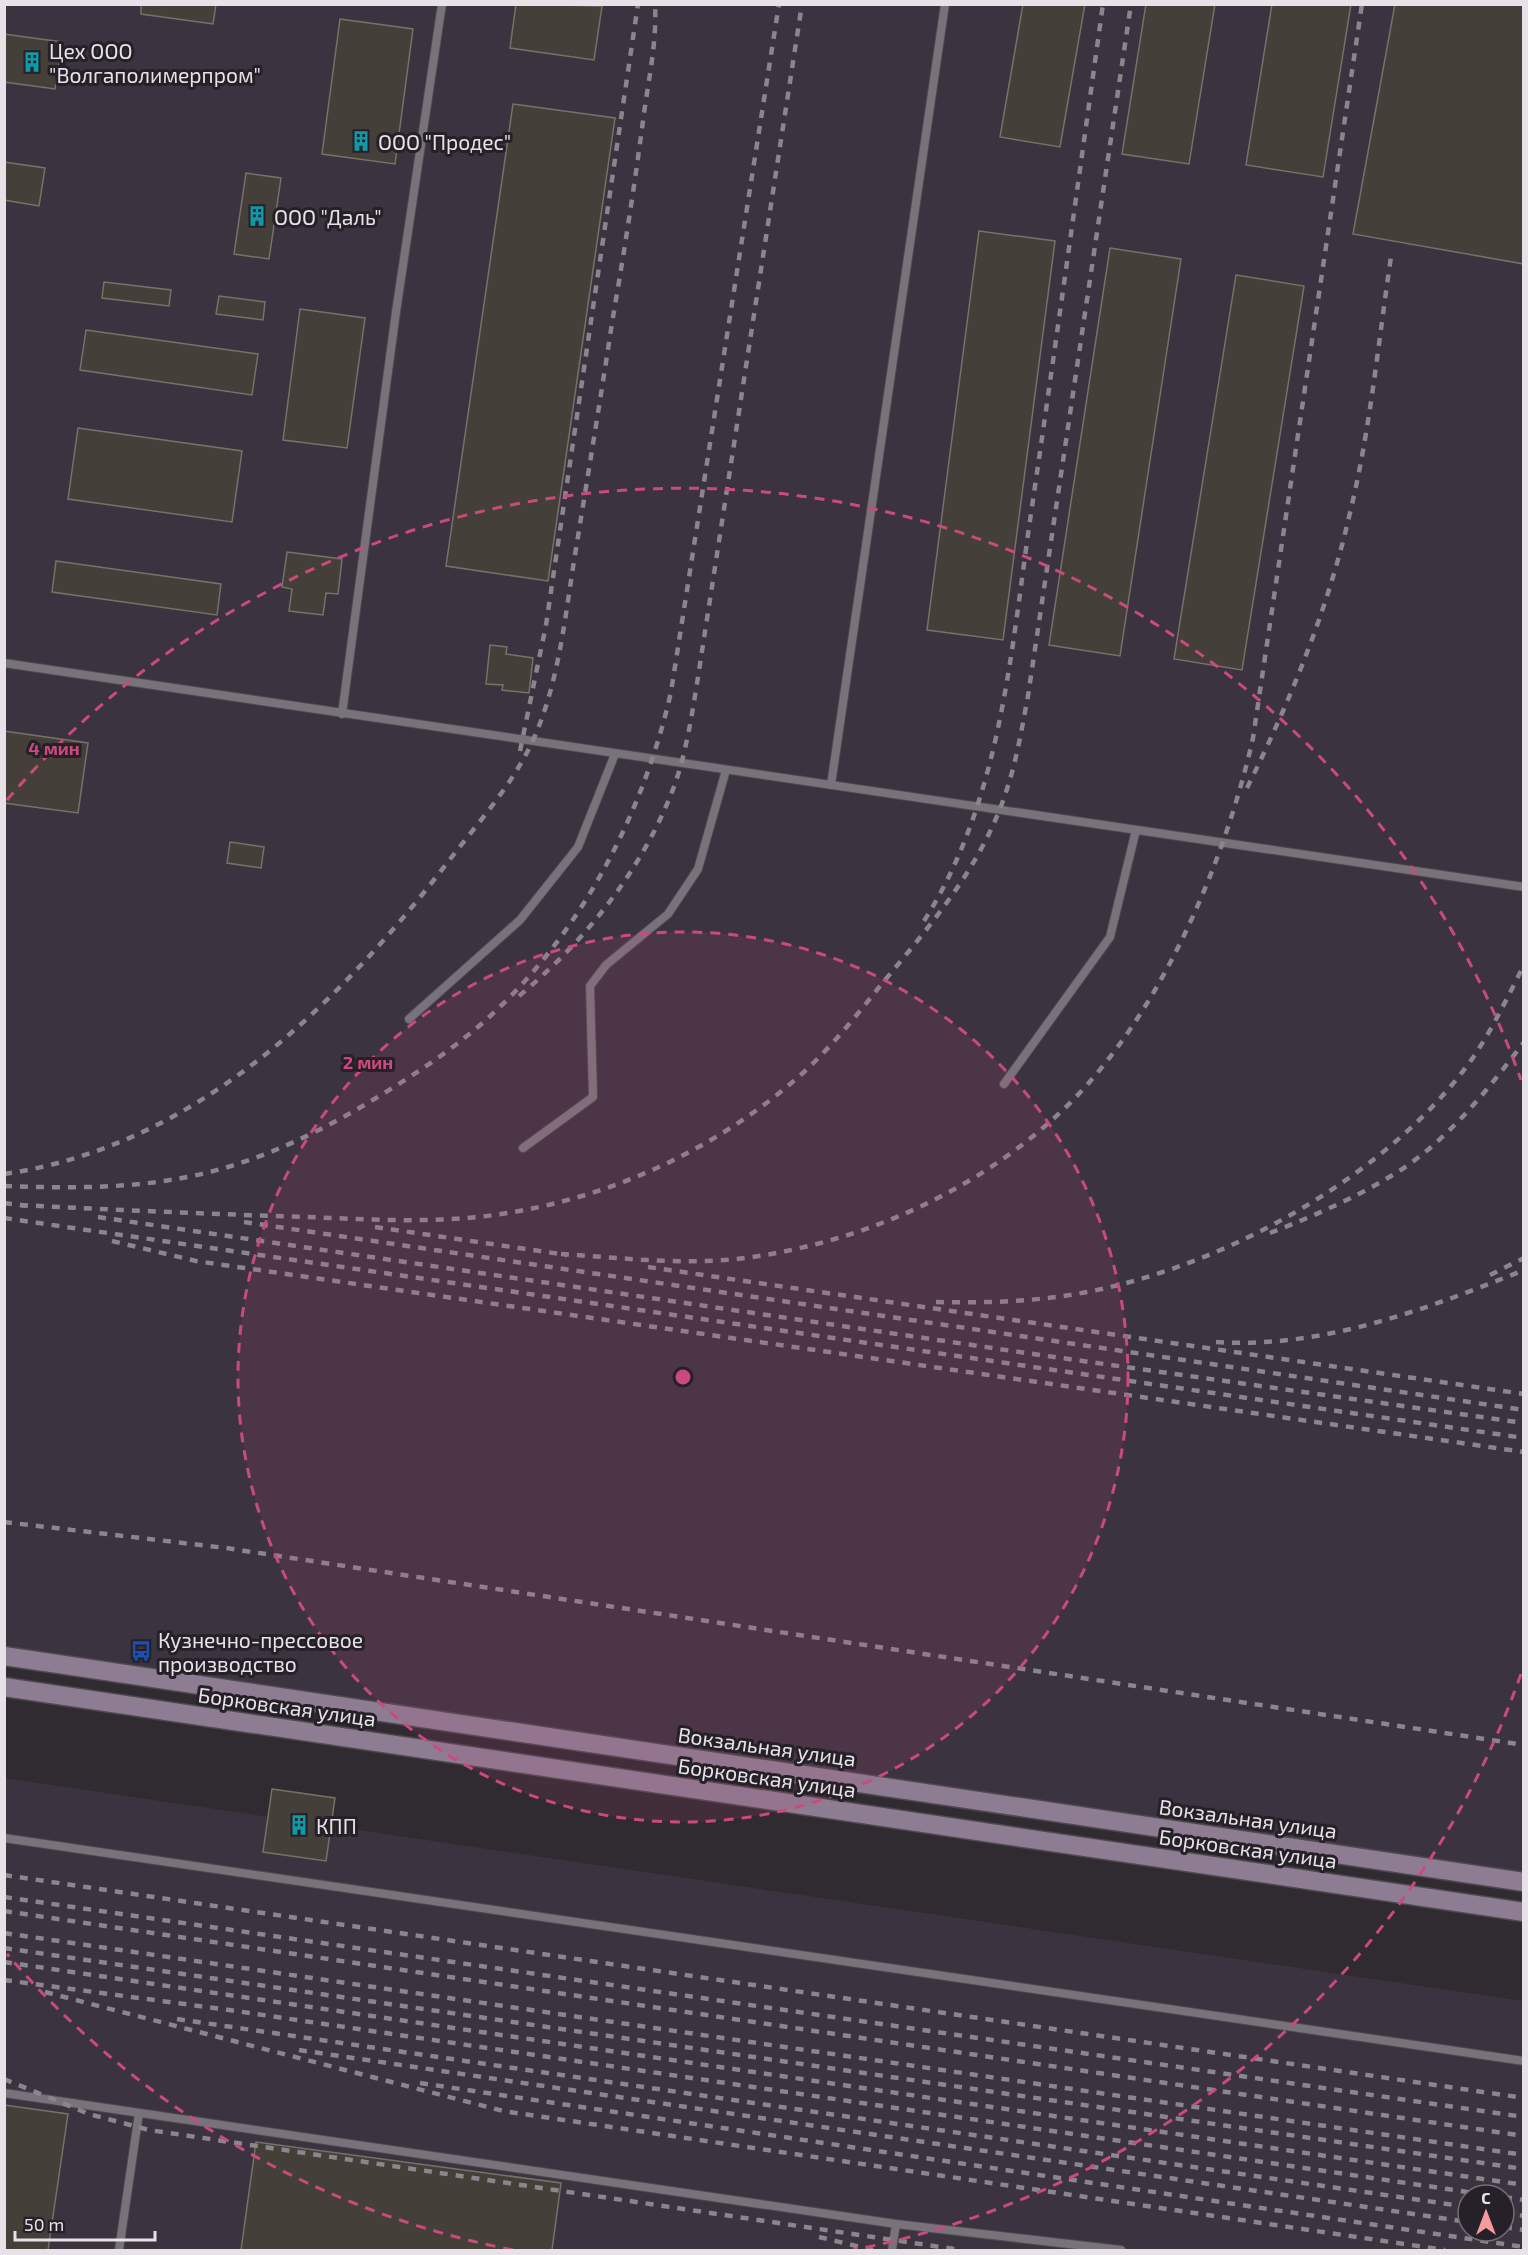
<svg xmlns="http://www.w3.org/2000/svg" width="1528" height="2255" font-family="'Exo 2',sans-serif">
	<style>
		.built { fill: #3b333f; fill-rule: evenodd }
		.building { fill: #443f38; stroke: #777169; stroke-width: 1.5 }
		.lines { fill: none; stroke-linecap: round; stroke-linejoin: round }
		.lane-casing { stroke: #4d494f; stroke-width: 10 }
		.secondary-casing { stroke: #4d494f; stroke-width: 21 }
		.lane { stroke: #78737a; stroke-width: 8 }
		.secondary { stroke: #8d7c92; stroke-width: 18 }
		.rail { stroke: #8a868c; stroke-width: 4.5; stroke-dasharray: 8 8; stroke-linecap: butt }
		.ring { fill: none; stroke: #cb4a7e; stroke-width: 3; stroke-dasharray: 10 8 }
		.labels { text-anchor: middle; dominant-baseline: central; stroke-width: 6; stroke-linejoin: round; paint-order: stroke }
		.poi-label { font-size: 21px; fill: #e6e2e7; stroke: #262128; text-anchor: start }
		.street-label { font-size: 21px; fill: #e6e2e7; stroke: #262128 }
		.centre { fill: #cb4a7e; stroke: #262128; stroke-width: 3 }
		.ring-label { font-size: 18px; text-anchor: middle; font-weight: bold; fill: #cb4a7e; stroke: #262128; stroke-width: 6; stroke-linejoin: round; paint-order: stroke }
	</style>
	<rect width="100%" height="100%" fill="#2f2b31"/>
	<g class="built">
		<path d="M4 5H1523V1876L5 1649Z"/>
		<path d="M4 1778 1523 2001V2250H5ZM1468 2195H1504V2231H1468Z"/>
	</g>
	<g class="building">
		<path d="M141 4H216L213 24 141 14Z"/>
		<path d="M516 4 602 6 594 60 510 48Z"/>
		<path d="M1023 4H1085L1060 147 1000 137Z"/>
		<path d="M1146 4H1215L1189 164 1122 154Z"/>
		<path d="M1272 4H1351L1323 177 1246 165Z"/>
		<path d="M1395 4H1524V264L1353 234Z"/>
		<path d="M340 19 413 29 395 164 322 154Z"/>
		<path d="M4 34 62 42 55 89 4 82Z"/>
		<path d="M513 104 615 118 548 581 446 566Z"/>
		<path d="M4 162 45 168 39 206 4 200Z"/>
		<path d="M246 173 281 178 269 259 234 254Z"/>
		<path d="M979 231 1055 241 1003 640 927 630Z"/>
		<path d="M1110 248 1181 259 1120 656 1049 645Z"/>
		<path d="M1236 275 1304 286 1242 670 1174 659Z"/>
		<path d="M104 282 171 290 169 306 102 298Z"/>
		<path d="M219 296 265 302 263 320 216 314Z"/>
		<path d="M300 309 365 318 347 448 283 440Z"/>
		<path d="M86 330 258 354 252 395 80 370Z"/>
		<path d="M78 428 242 451 232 522 68 499Z"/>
		<path d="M287 552 342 559 338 594 326 593 323 615 289 611 292 589 282 587Z"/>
		<path d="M56 561 221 584 217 615 52 592Z"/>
		<path d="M490 645 507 647 506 654 533 658 529 693 502 690 503 685 486 684Z"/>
		<path d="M4 731 88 743 78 813 4 803Z"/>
		<path d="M230 842 264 847 261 868 227 863Z"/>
		<path d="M272 1789 335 1798 326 1861 263 1852Z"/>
		<path d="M4 2105 68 2114 48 2250H4Z"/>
		<path d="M256 2142 561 2183 552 2250H241Z"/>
	</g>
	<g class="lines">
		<g class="lane-casing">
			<g id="lane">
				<path d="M4 663 1524 887"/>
				<path d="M342 714 396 312 442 4"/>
				<path d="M831 785 945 4"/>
				<path d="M409 1019 520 920 578 847 615 754"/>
				<path d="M1004 1084 1110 937 1136 830"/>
				<path d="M523 1148 593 1097 590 986 606 965 668 914 698 869 726 770"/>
				<path d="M4 1838 1524 2061"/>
				<path d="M4 2093 896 2224 1121 2250"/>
				<path d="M119 2250 139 2113"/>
				<path d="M892 2250 896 2224"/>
			</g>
		</g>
		<g class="secondary-casing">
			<g id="secondary">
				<path d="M4 1656 1524 1882"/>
				<path d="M4 1687 1524 1912"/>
			</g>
		</g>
		<use href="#lane" class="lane"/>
		<use href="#secondary" class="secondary"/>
		<g class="rail">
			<path d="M520 751 546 625 638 4"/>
			<path d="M1247 788C1290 701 1327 612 1349 517 1370 432 1378 344 1391 257"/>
			<path d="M924 921C1004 795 1011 644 1033 500 1057 335 1080 170 1103 4"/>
			<path d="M519 996C583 943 638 875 670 797 684 763 690 726 696 690L802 4"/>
			<path d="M4 1174C197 1146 338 1005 451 858 482 818 518 778 537 731 559 677 565 618 574 561 587 481 600 402 612 323 624 253 635 183 644 113 649 78 657 40 655 4"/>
			<path d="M4 1186C63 1188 124 1189 182 1178 249 1166 313 1136 371 1101 406 1080 440 1058 472 1032 574 947 642 820 671 692L779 4"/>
			<path d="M4 1203 27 1206"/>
			<path d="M20 1205C115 1210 211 1214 306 1217 363 1219 421 1223 478 1217 598 1204 714 1153 804 1072 832 1046 857 1015 880 986 930 926 983 865 1007 789 1017 759 1022 727 1028 696L1131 4"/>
			<path d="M98 1217 1040 1355 1524 1423"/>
			<path d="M4 1218 1524 1438"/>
			<path d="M244 1222 1524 1410"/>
			<path d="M375 1227 567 1255"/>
			<path d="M1270 1233C1311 1217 1353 1199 1391 1176 1444 1145 1487 1091 1524 1042"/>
			<path d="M112 1241 196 1261 1524 1452"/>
			<path d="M561 1254C626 1258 694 1267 759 1256 874 1238 988 1185 1071 1102 1162 1010 1225 862 1253 738L1362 4"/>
			<path d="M648 1267 1524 1394"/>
			<path d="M1490 1275 1524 1258"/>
			<path d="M936 1302C983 1303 1029 1302 1076 1294 1213 1271 1373 1185 1460 1075 1486 1043 1505 1002 1524 965"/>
			<path d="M1216 1342C1322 1349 1427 1309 1524 1270"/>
			<path d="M4 1522 226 1548 1524 1745"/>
			<path d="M4 1875 1524 2098"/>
			<path d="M4 1897 1524 2117"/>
			<path d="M4 1911 1524 2136"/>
			<path d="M4 1933 1524 2155"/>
			<path d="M4 1948 1524 2169"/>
			<path d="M4 1962 1524 2185"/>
			<path d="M4 1980 229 2010 1488 2195"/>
			<path d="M45 1992 503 2111 1445 2250"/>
			<path d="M177 2019 1468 2207"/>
			<path d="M299 2050 1468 2222"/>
			<path d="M4 2079 89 2114 149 2130 961 2250"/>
			<path d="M420 2083 1524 2247"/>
			<path d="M1504 2197 1524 2200"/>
			<path d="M1504 2213 1524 2216"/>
			<path d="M1504 2227 1524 2230"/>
			<path d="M819 2237 873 2250"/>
		</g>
	</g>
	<circle cx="683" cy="1377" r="445" fill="#cb4a7e" fill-opacity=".12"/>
	<g class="ring">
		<circle cx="683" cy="1377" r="445"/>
		<path d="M1521 1674A889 889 0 0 1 853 2250M513 2250A889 889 0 0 1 7 1954M7 800A889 889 0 0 1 1521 1080"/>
	</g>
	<defs>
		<g id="building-bare" transform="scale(1.62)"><path d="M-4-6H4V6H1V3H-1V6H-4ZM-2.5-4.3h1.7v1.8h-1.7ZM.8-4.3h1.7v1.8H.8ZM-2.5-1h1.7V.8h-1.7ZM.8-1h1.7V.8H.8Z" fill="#0f9aa8" stroke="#262128" stroke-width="2.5" paint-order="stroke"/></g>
		<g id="bus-bare" transform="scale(1.62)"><path d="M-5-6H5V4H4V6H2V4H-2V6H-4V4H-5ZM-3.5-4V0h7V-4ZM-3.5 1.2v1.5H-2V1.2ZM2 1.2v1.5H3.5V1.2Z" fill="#1a4fb4" stroke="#262128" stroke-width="2.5" paint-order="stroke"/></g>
	</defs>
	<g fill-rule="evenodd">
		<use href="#building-bare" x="32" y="62"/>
		<use href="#building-bare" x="361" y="141"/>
		<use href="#building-bare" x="257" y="216"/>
		<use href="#bus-bare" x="141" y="1651"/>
		<use href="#building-bare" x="299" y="1825"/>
	</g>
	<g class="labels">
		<g class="poi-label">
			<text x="49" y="50">Цех ООО<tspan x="49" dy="24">"Волгаполимерпром"</tspan></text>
			<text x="378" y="141">ООО "Продес"</text>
			<text x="274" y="216">ООО "Даль"</text>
			<text x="158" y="1639">Кузнечно-прессовое<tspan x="158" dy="24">производство</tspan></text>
			<text x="316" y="1825">КПП</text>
		</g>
		<g class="street-label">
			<text transform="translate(287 1706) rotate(8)">Борковская улица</text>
			<text transform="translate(767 1746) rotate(8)">Вокзальная улица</text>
			<text transform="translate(767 1777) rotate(8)">Борковская улица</text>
			<text transform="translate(1248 1818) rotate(8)">Вокзальная улица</text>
			<text transform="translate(1248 1848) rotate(8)">Борковская улица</text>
		</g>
	</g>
	<circle cx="683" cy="1377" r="9" class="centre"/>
	<g class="ring-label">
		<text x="54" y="755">4 мин</text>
		<text x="368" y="1069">2 мин</text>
	</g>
	<rect width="1528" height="2255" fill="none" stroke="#e6e2e7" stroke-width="12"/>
	<g transform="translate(1486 2213)"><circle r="28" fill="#262128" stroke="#736e74" stroke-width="1.5"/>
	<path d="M0-4.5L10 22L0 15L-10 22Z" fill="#f59b9b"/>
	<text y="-9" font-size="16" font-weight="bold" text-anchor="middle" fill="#e6e2e7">С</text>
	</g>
	<path d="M15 2231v9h140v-9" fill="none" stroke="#e6e2e7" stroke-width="3"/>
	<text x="24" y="2231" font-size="18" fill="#e6e2e7" stroke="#262128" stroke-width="4.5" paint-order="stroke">50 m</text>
</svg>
